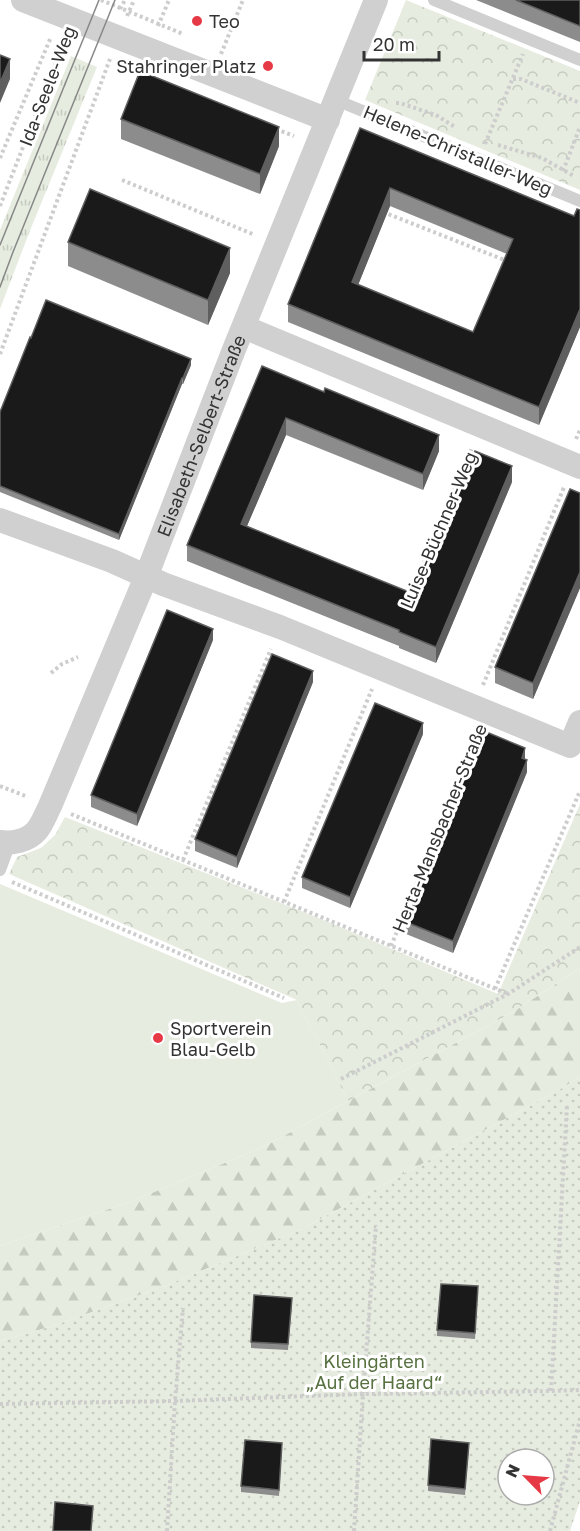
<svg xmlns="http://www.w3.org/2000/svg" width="580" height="1531" font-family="'Golos Text',sans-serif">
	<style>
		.grass { fill: url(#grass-tufts) }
		.forest { fill: url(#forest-firs) }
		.park { fill: url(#park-crowns) }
		.garden { fill: url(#garden-dots); fill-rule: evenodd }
		.pitch { fill: #e6ecdf }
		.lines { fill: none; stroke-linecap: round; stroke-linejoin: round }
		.path { stroke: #cdcdcd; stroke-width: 4; stroke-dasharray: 3 3; stroke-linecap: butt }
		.service { stroke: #d0d0d0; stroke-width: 12 }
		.minor { stroke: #d0d0d0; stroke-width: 24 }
		.tram { stroke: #888; stroke-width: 1.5 }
		.wall { fill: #8c8c8c; fill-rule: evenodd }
		.shaded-wall { fill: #5f5f5f }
		.building { fill: #1a1a1a; stroke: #5f5f5f; stroke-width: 1.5; fill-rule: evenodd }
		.poi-dot { fill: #e63946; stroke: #fff; stroke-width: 2 }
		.labels { text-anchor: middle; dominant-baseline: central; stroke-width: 6; stroke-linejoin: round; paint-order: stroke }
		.poi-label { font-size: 18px; fill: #333; stroke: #fff; text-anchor: start }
		.street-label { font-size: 18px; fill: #333; stroke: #fff }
		.park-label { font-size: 18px; fill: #56703f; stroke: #fff }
	</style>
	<defs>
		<pattern id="grass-tufts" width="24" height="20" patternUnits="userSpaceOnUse" patternTransform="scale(1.5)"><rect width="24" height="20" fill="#e6ecdf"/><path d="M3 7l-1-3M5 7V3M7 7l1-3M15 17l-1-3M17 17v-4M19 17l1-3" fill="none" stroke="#c6cbc0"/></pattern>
		<pattern id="forest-firs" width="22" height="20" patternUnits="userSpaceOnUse" patternTransform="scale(1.5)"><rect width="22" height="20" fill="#e6ecdf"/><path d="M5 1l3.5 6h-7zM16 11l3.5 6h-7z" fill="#c6cbc0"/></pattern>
		<pattern id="park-crowns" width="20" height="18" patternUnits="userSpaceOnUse" patternTransform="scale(1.5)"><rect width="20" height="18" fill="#e6ecdf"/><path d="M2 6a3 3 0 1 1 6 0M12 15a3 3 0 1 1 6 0" fill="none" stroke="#c6cbc0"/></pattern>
		<pattern id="garden-dots" width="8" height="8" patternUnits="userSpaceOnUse" patternTransform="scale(1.5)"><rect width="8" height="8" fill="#e6ecdf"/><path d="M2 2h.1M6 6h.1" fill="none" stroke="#c6cbc0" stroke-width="1.8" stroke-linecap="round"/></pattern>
	</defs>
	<rect width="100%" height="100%" fill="#fff"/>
	<path class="grass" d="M71 56 97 67 29 233 0 309V230Z"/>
	<path class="forest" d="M580 968V1077L559 1090 302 1229 165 1286 53 1326 0 1341V1246L132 1201 263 1147 513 1012Z"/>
	<g class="park">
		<path d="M406 0 580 71V190L365 100Z"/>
		<path d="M580 804V968L513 1012 348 1101 297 1000 9 874 17 857 41 848 55 835 65 817 326 921 498 994Z"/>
	</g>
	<path class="garden" d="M580 1077V1501L570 1531H0V1341L53 1326 165 1286 302 1229 559 1090ZM508 1459H544V1495H508Z"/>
	<path class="pitch" d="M0 884 282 1003 297 1000 348 1101 263 1147 132 1201 0 1246Z"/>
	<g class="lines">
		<g class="path">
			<path d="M101 0 183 34"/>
			<path d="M120 9 125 0"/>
			<path d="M127 16 134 0"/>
			<path d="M158 26 169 0"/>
			<path d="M221 54 243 0"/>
			<path d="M513 79H521L580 103"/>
			<path d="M396 103H400L436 115 455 127"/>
			<path d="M276 129 294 136"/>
			<path d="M485 144 523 54"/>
			<path d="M498 145 542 158 574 176"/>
			<path d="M0 158 51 37"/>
			<path d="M563 171 580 127"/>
			<path d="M122 180 255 235"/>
			<path d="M0 206 64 42"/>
			<path d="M383 212 507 261"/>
			<path d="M0 354 110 59"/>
			<path d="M576 439 580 430"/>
			<path d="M410 596 472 448"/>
			<path d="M51 673 62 664 78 657"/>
			<path d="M483 685 564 487"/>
			<path d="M0 786 28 797"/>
			<path d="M71 814 508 994"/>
			<path d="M183 860 271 649"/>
			<path d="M12 882 284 998"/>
			<path d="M284 902 372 689"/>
			<path d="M391 946 478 734"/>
			<path d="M495 989 580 791"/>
			<path d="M341 1079 508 994 580 947"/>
			<path d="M551 1391 567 1106"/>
			<path d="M0 1404 175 1401 363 1394 551 1391 580 1390"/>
			<path d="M167 1531 175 1401 183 1308"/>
			<path d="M354 1531 363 1394 376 1225"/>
			<path d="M550 1531 580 1420"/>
		</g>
		<g class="service">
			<path d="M434 0 580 60"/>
			<path d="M336 100 580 201"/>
			<path d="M0 870 10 843"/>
		</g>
		<g class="minor">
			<path d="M23 0 328 120"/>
			<path d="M244 327 580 467"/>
			<path d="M0 520 112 561 163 584 280 627 570 746 580 722"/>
			<path id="s1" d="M0 842C7 843 12 843 19 841 39 836 42 822 50 806L146 577 233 352 376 0"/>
		</g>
		<g class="tram">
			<path d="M0 245 99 0"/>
			<path d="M0 287 13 252 115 0"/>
		</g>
	</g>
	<g class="wall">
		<path d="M476 0H580V42Z"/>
		<path d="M121 119 279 146 260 194 121 139Z"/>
		<path d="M360 128 574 216 580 210V327L539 425 288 322V304ZM390 206 507 254 473 332 358 285Z"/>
		<path d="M68 242 230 273 208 325 68 266Z"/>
		<path d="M191 365 183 384H182L119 540 0 492V412Z"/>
		<path d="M262 366 439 451 423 490 286 435 247 526 414 594 512 482 436 663 399 648V646L187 561V545Z"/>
		<path d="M580 493V588L533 699 495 683V667Z"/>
		<path d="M213 640 137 826 91 807V795Z"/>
		<path d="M313 682 237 868 195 851V839Z"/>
		<path d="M423 734 350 908 302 888V877Z"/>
		<path d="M525 759 527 772 453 953 406 934V922Z"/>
		<path d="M478 1286 475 1339 437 1336V1330Z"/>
		<path d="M292 1304 288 1350 251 1348V1342Z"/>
		<path d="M282 1443 279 1496 241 1492V1486Z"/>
		<path d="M469 1448 465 1495 428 1491V1485Z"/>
	</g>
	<g class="shaded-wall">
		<path d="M10 59V79L0 103V83Z"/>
		<path d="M279 127V146L260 194V174Z"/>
		<path d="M390 188V206L352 300V282Z"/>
		<path d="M230 248V273L208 325V300Z"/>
		<path d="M580 309V327L539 425V407Z"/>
		<path d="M191 359V365L183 384V378Z"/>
		<path d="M182 378V384L119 540V534Z"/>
		<path d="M286 418V435L241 540V524Z"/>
		<path d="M439 435V451L423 490V474Z"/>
		<path d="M512 466V482L436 663V647Z"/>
		<path d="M580 572V588L533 699V683Z"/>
		<path d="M213 629V640L137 826V814Z"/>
		<path d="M313 671V682L237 868V857Z"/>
		<path d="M423 723V734L350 908V897Z"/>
		<path d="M525 748V759L522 758Z"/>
		<path d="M527 760V772L453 953V941Z"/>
	</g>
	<g class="building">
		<path d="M516 0H580V26Z"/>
		<path d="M0 55 10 59 0 83Z"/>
		<path d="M140 71 279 127 260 174 121 119Z"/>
		<path d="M360 128 574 216 577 209 580 210V309L539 407 288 304ZM390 188 513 239 473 332 352 282Z"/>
		<path d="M90 189 230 248 208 300 68 242Z"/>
		<path d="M46 300 191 359 183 378H182L119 534 0 486V412L30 337 31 338Z"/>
		<path d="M262 366 324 392 325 388 439 435 423 474 286 418 241 524 414 594 475 451 512 466 436 647 399 632V630L187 545Z"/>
		<path d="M570 489 580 493V572L533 683 495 667Z"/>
		<path d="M167 610 213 629 137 814 91 795Z"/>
		<path d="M272 654 313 671 237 857 195 839Z"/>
		<path d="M375 703 423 723 350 897 302 877Z"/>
		<path d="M484 731 525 748 522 758 527 760 453 941 406 922Z"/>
		<path d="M441 1284 478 1286 475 1333 437 1330Z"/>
		<path d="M254 1295 292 1298 288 1344 251 1342Z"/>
		<path d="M431 1439 469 1443 465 1489 428 1485Z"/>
		<path d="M245 1440 282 1443 279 1490 241 1486Z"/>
		<path d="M55 1502 93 1506 91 1531H53Z"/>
	</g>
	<g class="poi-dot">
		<circle cx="197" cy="21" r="6"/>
		<circle cx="268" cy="66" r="6"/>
		<circle cx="158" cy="1038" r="6"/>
	</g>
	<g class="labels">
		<g class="poi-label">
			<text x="209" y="21">Teo</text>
			<text x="256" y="66" text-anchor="end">Stahringer Platz</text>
			<text x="170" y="1028">Sportverein<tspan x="170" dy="21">Blau-Gelb</tspan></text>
		</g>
		<g class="street-label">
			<text transform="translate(47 86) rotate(-69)">Ida-Seele-Weg</text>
			<text transform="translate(458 150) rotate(23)">Helene-Christaller-Weg</text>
			<text stroke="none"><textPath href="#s1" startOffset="468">Elisabeth-Selbert-Straße</textPath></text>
			<text transform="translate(438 530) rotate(-67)">Luise-Büchner-Weg</text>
			<text transform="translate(439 828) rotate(-68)">Herta-Mansbacher-Straße</text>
		</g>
		<g class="park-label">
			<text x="374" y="1361">Kleingärten<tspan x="374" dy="21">„Auf der Haard“</tspan></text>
		</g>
	</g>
	<g transform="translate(526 1477) rotate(295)"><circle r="28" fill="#ffffff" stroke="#adadad" stroke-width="1.5"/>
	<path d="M0-4.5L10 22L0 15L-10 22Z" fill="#e63946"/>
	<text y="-9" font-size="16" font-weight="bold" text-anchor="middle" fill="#333333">N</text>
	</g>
	<path d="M364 51v9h75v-9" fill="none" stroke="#333333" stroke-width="3"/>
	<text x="373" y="51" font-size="18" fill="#333333" stroke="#ffffff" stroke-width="4.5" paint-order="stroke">20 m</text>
</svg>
